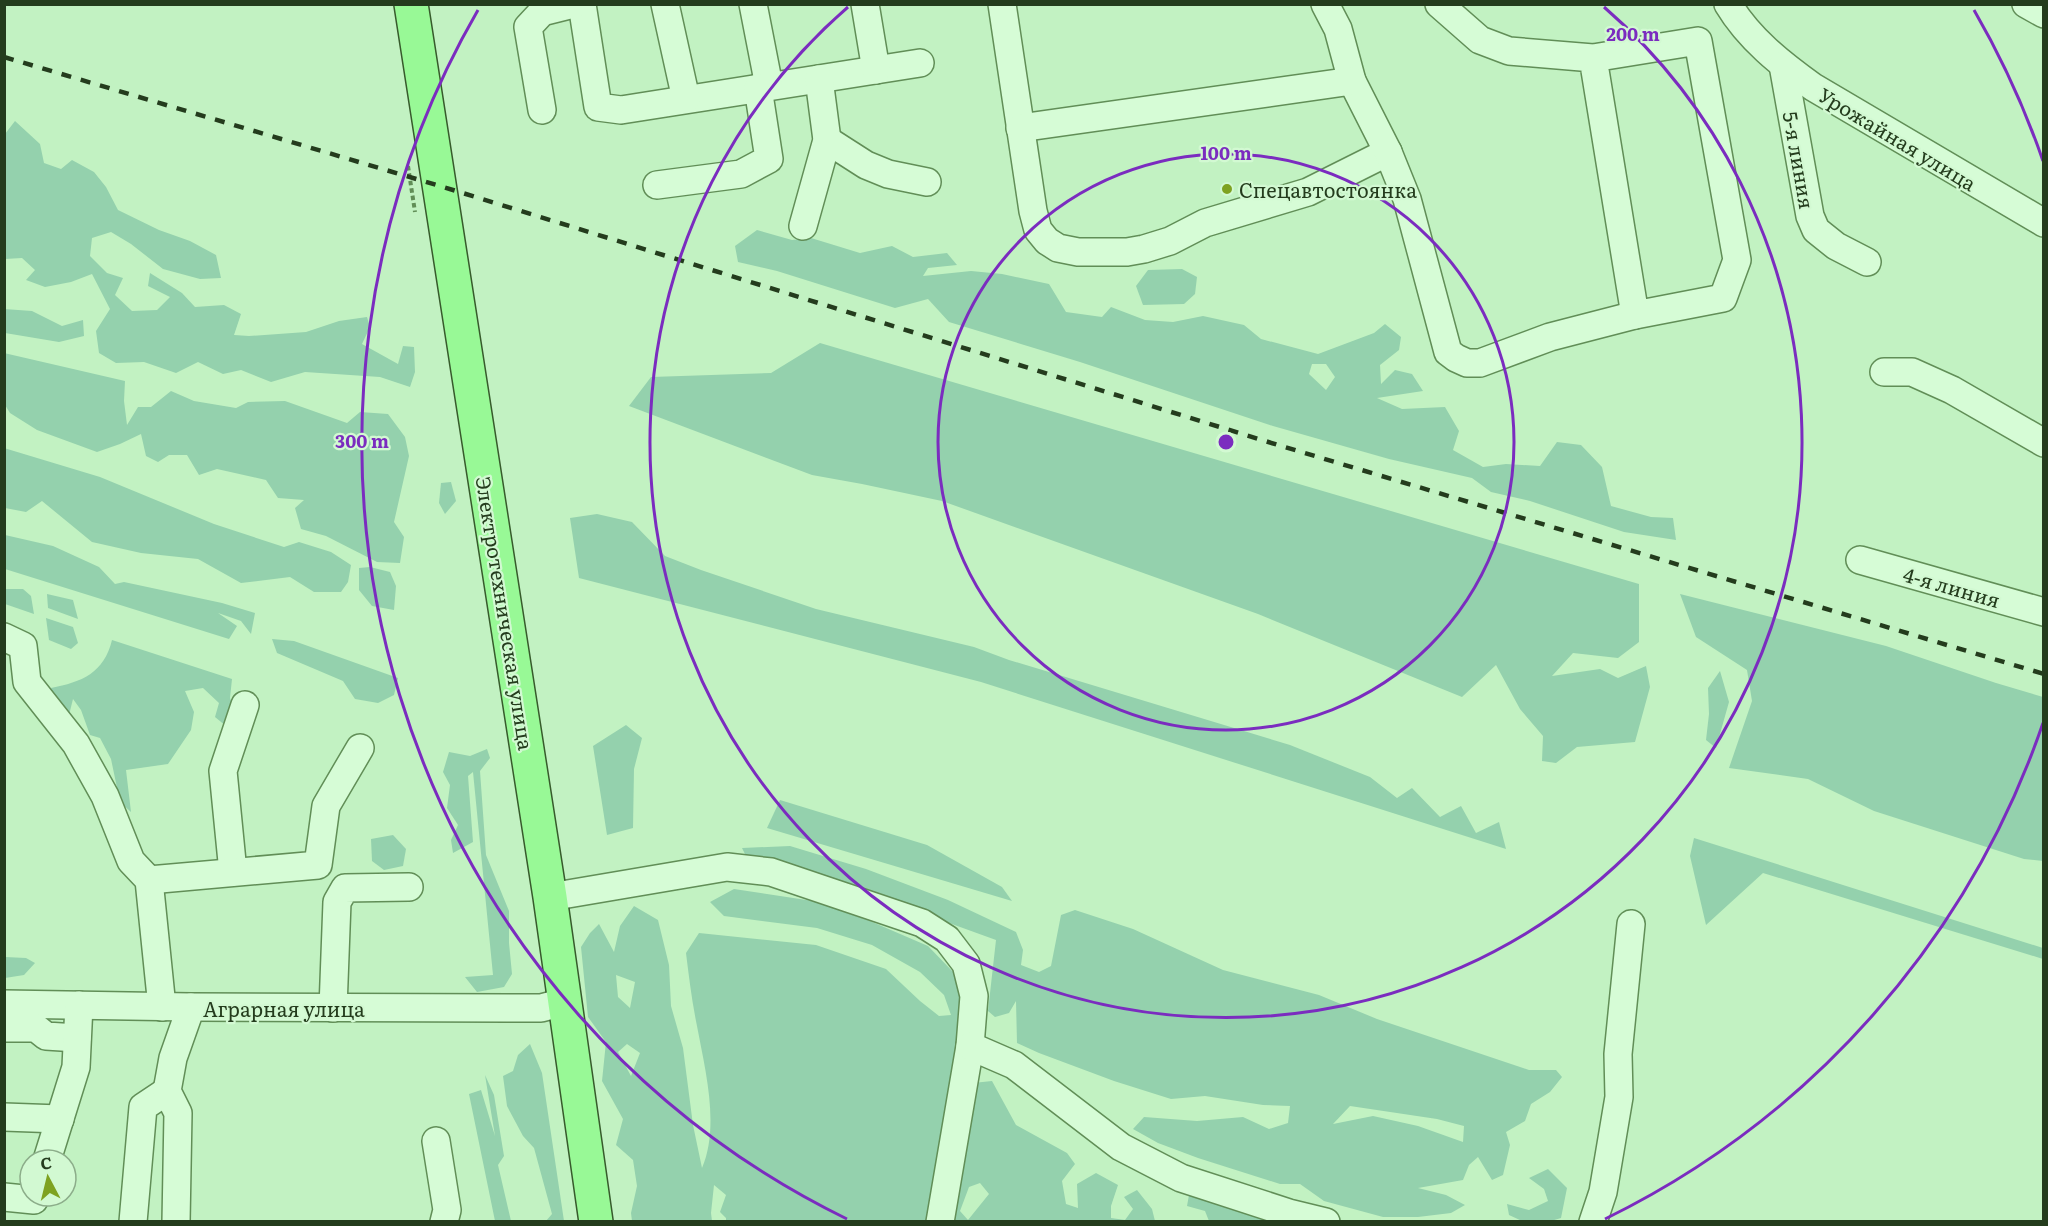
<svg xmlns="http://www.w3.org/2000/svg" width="2048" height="1226" font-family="Literata,serif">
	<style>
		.green { fill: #94d1ad; fill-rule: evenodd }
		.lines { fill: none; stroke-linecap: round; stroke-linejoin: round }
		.minor-casing { stroke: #618e57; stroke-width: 30 }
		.major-casing { stroke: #375b2c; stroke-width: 36 }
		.path { stroke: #618e57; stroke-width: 4; stroke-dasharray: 4.5 3; stroke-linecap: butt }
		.minor { stroke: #d6fcd6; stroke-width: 27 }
		.major { stroke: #98f996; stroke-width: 33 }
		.rail { stroke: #243c1d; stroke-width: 4.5; stroke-dasharray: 10 10; stroke-linecap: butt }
		.ring { fill: none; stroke: #7b2cbf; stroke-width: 3 }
		.poi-dot { fill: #7ea221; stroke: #d2f9d2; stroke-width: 2 }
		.labels { text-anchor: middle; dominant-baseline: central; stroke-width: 4.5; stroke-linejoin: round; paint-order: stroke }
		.street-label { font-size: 20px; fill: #243c1d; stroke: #d2f9d2 }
		.poi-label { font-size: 20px; fill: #243c1d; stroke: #d2f9d2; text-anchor: start }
		.centre { fill: #7b2cbf; stroke: #d2f9d2; stroke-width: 3 }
		.ring-label { font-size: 18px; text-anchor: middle; font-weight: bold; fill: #7b2cbf; stroke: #d2f9d2; stroke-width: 4.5; stroke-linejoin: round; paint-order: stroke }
	</style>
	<rect width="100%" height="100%" fill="#c2f2c2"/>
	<g class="green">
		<path d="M15 121 40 144 44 163 61 169 72 160 94 172 106 187 118 210 159 230 190 241 216 255 221 278 200 279 163 269 131 244 111 232 92 238 90 256 107 273 123 278 115 295 132 311 157 310 170 297 148 286 150 273 182 293 195 307 224 305 241 314 234 335 249 336 306 332 339 321 367 317 370 327 362 344 398 364 403 346 414 347 415 372 410 387 380 377 305 372 271 382 241 370 223 374 198 362 176 373 144 362 116 363 99 353 96 331 110 309 92 274 71 282 45 287 26 280 35 270 22 258 5 259V134Z"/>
		<path d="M757 230 792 240 811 238 860 253 892 246 913 257 947 253 957 265 928 268 923 276 971 271 1002 274 1049 284 1066 312 1102 317 1111 307 1145 320 1173 322 1203 316 1244 325 1261 339 1318 354 1374 333 1385 324 1401 337 1399 350 1380 365 1381 384 1395 370 1412 374 1423 391 1377 398 1402 409 1445 407 1459 431 1453 450 1483 467 1506 464 1540 466 1557 442 1581 445 1602 467 1611 506 1651 517 1673 518 1676 540 1624 532 1530 501 1491 492 1472 478 1389 459 1273 426 1080 362 949 322 928 299 895 308 777 271 738 262 735 246ZM1312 364H1326L1335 377 1326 390 1309 374Z"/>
		<path d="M1182 269 1197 277 1195 294 1184 304 1143 305 1136 286 1148 270Z"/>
		<path d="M4 309 32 311 62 326 83 320 84 336 59 342 5 333Z"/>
		<path d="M820 343 1639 584V642L1618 658 1573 653 1552 676 1600 669 1618 678 1646 666 1650 687 1635 742 1577 747 1556 763 1542 761 1543 736 1520 709 1496 665 1462 697 1258 614 942 501 862 484 812 475 629 406 651 377 771 373Z"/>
		<path d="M4 353 125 381 124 401 127 425 138 407H151L171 391 194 401 236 408 248 402 285 401 347 423 360 412 388 414 405 437 409 456 394 522 404 537 400 563 377 562 326 536 301 529 295 508 304 500 278 498 266 480 217 469 199 475 187 455H169L158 462 146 456 141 434 120 444 97 452 37 430 10 413 5 405Z"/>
		<path d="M4 448 100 477 214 524 284 547 299 542 331 552 351 565 348 582 341 592H314L290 577 241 583 198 559 141 553 92 542 42 501 26 512 5 508Z"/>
		<path d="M451 482 456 501 445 514 439 503 441 483Z"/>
		<path d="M597 514 632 522 665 556 701 570 816 609 974 647 1009 660 1290 745 1370 777 1397 798 1412 788 1440 817 1461 806 1476 833 1499 822 1506 849 981 682 579 578 570 518Z"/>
		<path d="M5 535 53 546 99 567 115 584 124 582 222 603 255 613 251 634 241 621 218 613 237 626 229 639 5 569Z"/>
		<path d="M370 567 390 572 396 586 394 610 372 606 359 590V568Z"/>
		<path d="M4 581 6 589H23L31 596 34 614 5 604Z"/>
		<path d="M47 594 73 600 78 619 48 608Z"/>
		<path d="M1680 594 1886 646 1996 683 2043 697V861L2024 859 1874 811 1808 779 1729 768 1752 701 1747 670 1696 637Z"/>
		<path d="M46 618 73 627 78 643 71 649 49 640Z"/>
		<path d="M272 639 294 641 398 678 394 695 378 703 355 699 343 681 277 653Z"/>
		<path d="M112 640 232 679 230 698 234 710 226 726 215 717 219 703 203 688 185 691 194 712 191 730 168 764 126 770 131 812 120 802 111 759 100 738 90 735 81 710 73 699 69 715 55 703 51 688C82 682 104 673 112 640Z"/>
		<path d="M1720 671 1729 702 1716 748 1706 740 1709 714 1708 688Z"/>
		<path d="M626 725 642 738 634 769 633 828 607 835 593 746Z"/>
		<path d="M487 749 490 758 480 771 486 855 509 911V943L512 974 504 987 477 992 465 977 493 975 473 772 468 776 473 842 453 853 451 840 458 825 447 808 450 785 443 772 449 752 470 756Z"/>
		<path d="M780 800 927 845 1002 887 1012 901 767 828Z"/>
		<path d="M393 835 406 849 403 866 384 870 372 861 371 839Z"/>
		<path d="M1694 838 2043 948V959L1763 873 1706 925 1690 856Z"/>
		<path d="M790 846 866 869 948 900 1016 932 1023 950 1021 965 1039 972 1051 966 1061 915 1075 910 1133 929 1223 970 1319 995 1377 1019 1529 1070H1556L1562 1077 1550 1092 1531 1104 1525 1121 1506 1132 1510 1145 1503 1175 1492 1180 1478 1157 1469 1165 1463 1180 1418 1188 1446 1195 1465 1205 1451 1213 1418 1217H1383L1324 1201 1300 1184H1280L1198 1158 1158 1143 1133 1129 1144 1117 1197 1121 1243 1117 1269 1129 1288 1123 1290 1106 1263 1105 1205 1096 1171 1099 1114 1081 1039 1053 1017 1043 1016 1001 1009 1013 995 1017 988 1011 996 940 927 915 748 860 742 848ZM1350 1106 1437 1119 1464 1126 1463 1142 1418 1126 1373 1116 1333 1124Z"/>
		<path d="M734 889 813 901 870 921 928 946 957 976 963 1013 930 1221H726V1218L720 1212 726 1195 714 1185 711 1213 712 1221H632L631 1213 637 1186 633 1160 616 1145 623 1119 602 1081 606 1042 588 1017 581 947 590 933 599 924 614 952 620 926 634 906 658 920 669 965 671 1006 683 1048 693 1125 702 1168C720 1126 705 1069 697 1026 692 1002 689 977 686 953L699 933 816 945 886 969 920 1001 939 1016 951 1015 944 995 920 972 872 945 817 928 724 916 710 902ZM616 975 635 982 630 1008 618 997ZM627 1044 640 1053 631 1076 618 1052Z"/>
		<path d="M5 957 26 958 35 963 24 975 5 978Z"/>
		<path d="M530 1044 542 1073 564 1221H546L552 1214 534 1148 523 1136 507 1106 503 1076 513 1071 518 1055Z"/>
		<path d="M485 1075 494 1095 504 1156 498 1165 511 1221H495L469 1094 481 1090 495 1136Z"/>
		<path d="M992 1081 1016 1125 1067 1153 1075 1164 1062 1181 1066 1204 1078 1208 1077 1184 1096 1173 1118 1185 1111 1206V1218L1125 1220 1133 1209 1124 1197 1137 1190 1152 1209 1155 1221 950 1222 973 1083ZM980 1183 989 1194 968 1220 960 1211 969 1187Z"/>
		<path d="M1548 1169 1567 1188 1561 1218 1551 1221H1522L1509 1215 1507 1204 1529 1210 1548 1201 1544 1189 1529 1178Z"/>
		<path d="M1189 1195 1281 1221H1209L1205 1211 1187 1206Z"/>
	</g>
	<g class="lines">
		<g class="minor-casing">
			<g id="minor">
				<path d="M582 4 598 107 621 110 920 63"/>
				<path d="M665 4 686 99"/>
				<path d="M753 4 769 86"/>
				<path d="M865 4 876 70"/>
				<path d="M1002 4 1033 211 1038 230 1047 241 1058 248 1078 252H1127L1144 249 1170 241 1205 223 1308 192 1388 152"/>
				<path d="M1325 4 1338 29 1352 81 1388 152 1407 199 1448 352 1456 358 1467 363H1480L1550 337 1635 315"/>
				<path d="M1439 4 1480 40 1509 51 1593 58 1698 41 1737 260 1723 298 1635 315 1593 58"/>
				<path d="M1728 4C1749 39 1781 64 1813 87L2044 223"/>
				<path d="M2026 4 2044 14"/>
				<path d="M1783 65 1810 216 1816 230 1836 246 1867 262"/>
				<path d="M542 110 528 27 542 12 574 4"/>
				<path d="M1020 128 1352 81"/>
				<path d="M827 140 866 165 888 174 927 182"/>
				<path d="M657 185 741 174 769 159 758 88"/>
				<path d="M803 226 827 140 819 79"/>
				<path d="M1884 372H1912L1952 390 2044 443"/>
				<path d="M1860 560 2044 612"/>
				<path d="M4 637 23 646 27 682 76 744 105 796 131 861 149 880 162 1007"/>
				<path d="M233 872 223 771 245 705"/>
				<path d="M149 880 318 865 326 806 360 748"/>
				<path d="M550 897 727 867 771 872 922 923 947 939 966 964 974 996 970 1046 940 1222"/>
				<path d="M4 1004 191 1007 541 1008 564 1002"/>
				<path d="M333 1008 337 902 345 888 409 887"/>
				<path d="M4 1028H36L46 1036 77 1038"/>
				<path d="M970 1046 1014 1065 1121 1147 1181 1178 1289 1213 1326 1222"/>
				<path d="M4 1117 60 1119"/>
				<path d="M436 1141 447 1210 444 1222"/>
				<path d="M47 1160 76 1067 79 1005"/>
				<path d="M4 1197 34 1200"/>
				<path d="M133 1222 143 1107 167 1091"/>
				<path d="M176 1222 178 1113 167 1091 173 1058 191 1007"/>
				<path d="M1593 1222 1603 1192 1619 1097 1618 1054 1631 924"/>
			</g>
		</g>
		<g class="major-casing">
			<path id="major" d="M411 4 550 897 596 1222"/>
		</g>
		<path class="path" d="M408 166 415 212"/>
		<use href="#minor" class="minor"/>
		<use href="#major" class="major"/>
		<path class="rail" d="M4 57 440 186 1278 445 2044 674"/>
	</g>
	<g class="ring">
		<circle cx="1226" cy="442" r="288"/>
		<path d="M1604 7A576 576 0 1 1 848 7"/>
		<path d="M2043 723A864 864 0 0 1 1605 1219M847 1219A864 864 0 0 1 478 10M1974 10A864 864 0 0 1 2043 161"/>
	</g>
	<circle class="poi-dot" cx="1227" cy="189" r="6"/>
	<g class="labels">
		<g class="street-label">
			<text transform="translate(1898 138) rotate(31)">Урожайная улица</text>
			<text transform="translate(1800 160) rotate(80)">5-я линия</text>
			<text transform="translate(1952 586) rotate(16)">4-я линия</text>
			<text transform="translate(506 613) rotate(81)">Электротехническая улица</text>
			<text x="284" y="1008">Аграрная улица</text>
		</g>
		<g class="poi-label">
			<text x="1239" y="189">Спецавтостоянка</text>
		</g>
	</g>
	<circle cx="1226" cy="442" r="9" class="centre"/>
	<g class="ring-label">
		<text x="1633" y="41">200 m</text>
		<text x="1226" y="160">100 m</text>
		<text x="362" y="448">300 m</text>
	</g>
	<rect width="2048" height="1226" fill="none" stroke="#243c1d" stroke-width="12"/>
	<g transform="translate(48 1178) rotate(353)"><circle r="28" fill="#d2f9d2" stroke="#8cad8a" stroke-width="1.5"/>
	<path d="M0-4.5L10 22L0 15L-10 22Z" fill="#7ea221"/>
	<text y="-9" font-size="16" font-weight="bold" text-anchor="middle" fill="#243c1d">С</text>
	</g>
</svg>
